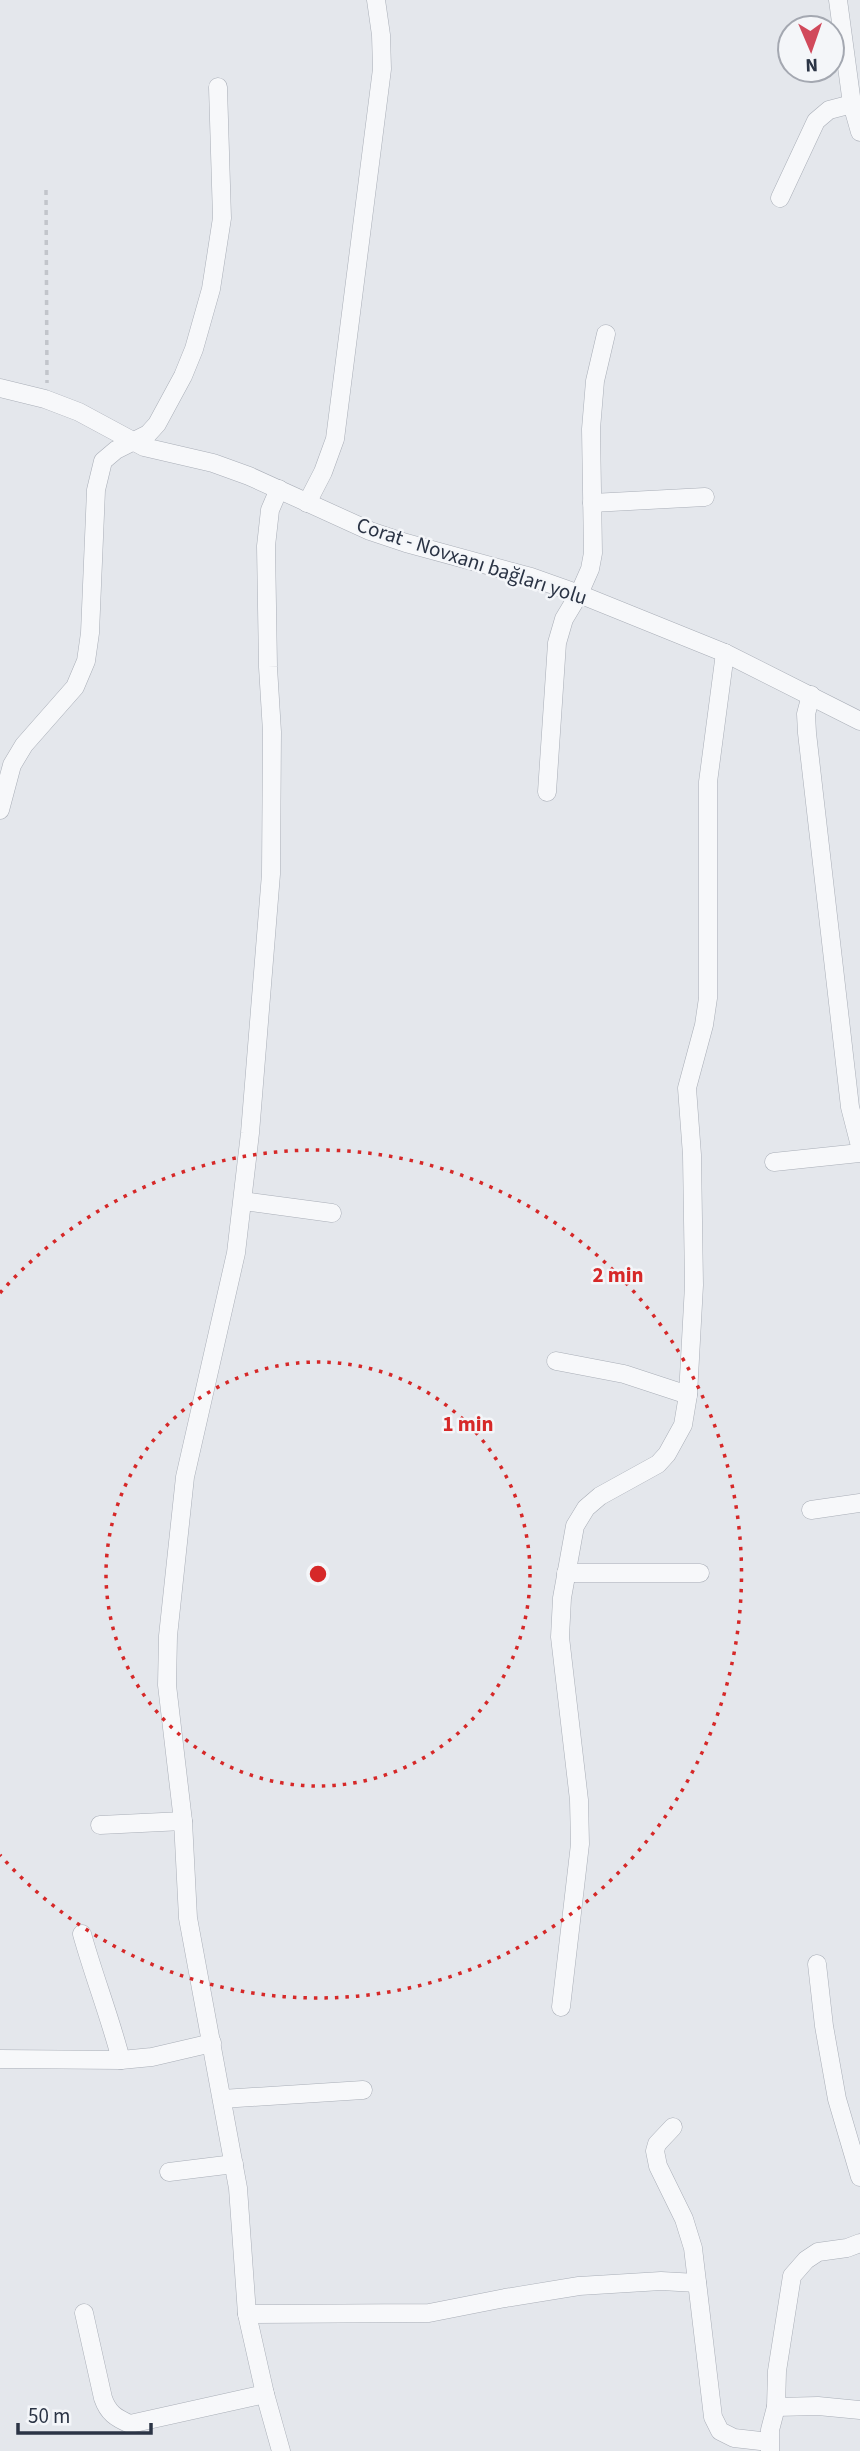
<svg xmlns="http://www.w3.org/2000/svg" width="860" height="2451" font-family="'Source Sans 3',sans-serif">
	<style>
		.lines { fill: none; stroke-linecap: round; stroke-linejoin: round }
		.minor-casing { stroke: #a9aeb7; stroke-width: 19 }
		.path { stroke: #c2c5cb; stroke-width: 3.5; stroke-dasharray: 5 5; stroke-linecap: butt }
		.minor { stroke: #f7f8fa; stroke-width: 18 }
		.ring { fill: none; stroke: #d62828; stroke-width: 3.5; stroke-dasharray: 3.5 7 }
		.labels { text-anchor: middle; dominant-baseline: central; stroke-width: 5; stroke-linejoin: round; paint-order: stroke }
		.street-label { font-size: 21px; fill: #2b3445; stroke: #f4f6f9 }
		.centre { fill: #d62828; stroke: #f4f6f9; stroke-width: 3.5 }
		.ring-label { font-size: 21px; text-anchor: middle; font-weight: bold; fill: #d62828; stroke: #f4f6f9; stroke-width: 5; stroke-linejoin: round; paint-order: stroke }
	</style>
	<rect width="100%" height="100%" fill="#e4e7ec"/>
	<g class="lines">
		<g class="minor-casing">
			<g id="minor">
				<path d="M838 0 852 104 860 132"/>
				<path d="M780 198 816 121 829 110 852 104"/>
				<path d="M0 388 45 399 79 412 144 447 213 463 249 476 370 531 406 543 531 577 579 594 725 653 860 721"/>
				<path d="M279 489 270 510 266 546 268 667 272 732 271 874 250 1133 236 1253 185 1477 168 1636 167 1685 183 1821 188 1918 238 2188 247 2314 265 2394 281 2451"/>
				<path d="M307 503 323 472 335 439 382 69 381 35 376 0"/>
				<path d="M592 503 705 497"/>
				<path d="M811 695 806 714 807 733 850 1107 860 1146"/>
				<path d="M547 792 557 643 564 619 579 594 590 569 593 553 591 429 595 381 606 334"/>
				<path d="M0 810 12 765 24 745 75 687 86 661 90 633 96 490 103 461 116 450 148 434 157 424 183 376 194 349 211 289 222 218 218 87"/>
				<path d="M774 1162 860 1153"/>
				<path d="M243 1201 332 1213"/>
				<path d="M556 1361 624 1374 688 1395"/>
				<path d="M811 1510 860 1503"/>
				<path d="M566 1573H700"/>
				<path d="M100 1825 183 1821"/>
				<path d="M82 1934C94 1977 110 2017 121 2060"/>
				<path d="M817 1964 824 2026 837 2099 860 2177"/>
				<path d="M561 2007 580 1844 579 1800 560 1637 562 1598 575 1526 586 1508 600 1496 658 1464 667 1454 683 1425 688 1395 694 1285 692 1155 687 1088 704 1025 708 998V782L725 653"/>
				<path d="M0 2059 121 2060 152 2057 212 2043"/>
				<path d="M222 2099 363 2090"/>
				<path d="M673 2127 657 2144 655 2151 658 2166 684 2219 693 2248 713 2417 720 2431 734 2438 769 2442"/>
				<path d="M169 2172 234 2164"/>
				<path d="M84 2313 103 2398C108 2413 116 2418 130 2424L265 2394"/>
				<path d="M247 2314 429 2313 505 2298 579 2286 661 2281 697 2283"/>
				<path d="M776 2407 818 2406 860 2410"/>
				<path d="M770 2451V2430L776 2407 777 2371 792 2276 806 2260 818 2252 847 2248 860 2243"/>
			</g>
		</g>
		<path class="path" d="M46 190 47 383"/>
		<use href="#minor" class="minor"/>
	</g>
	<g class="ring">
		<circle cx="318" cy="1574" r="212"/>
		<path d="M0 1293A424 424 0 1 1 0 1855"/>
	</g>
	<g class="labels">
		<g class="street-label">
			<text transform="translate(472 561) rotate(18)">Corat - Novxanı bağları yolu</text>
		</g>
	</g>
	<circle cx="318" cy="1574" r="10" class="centre"/>
	<g class="ring-label">
		<text x="618" y="1282">2 min</text>
		<text x="468" y="1431">1 min</text>
	</g>
	<g transform="translate(811 49) rotate(178)"><circle r="33" fill="#f4f6f9" stroke="#a4a8b1" stroke-width="2"/>
	<path d="M0-5L12 26L0 18L-12 26Z" fill="#d1495b"/>
	<text y="-10" font-size="19" font-weight="bold" text-anchor="middle" fill="#2b3445">N</text>
	</g>
	<path d="M18 2423v10h133v-10" fill="none" stroke="#2b3445" stroke-width="3.5"/>
	<text x="28" y="2423" font-size="21" fill="#2b3445" stroke="#f4f6f9" stroke-width="5" paint-order="stroke">50 m</text>
</svg>
